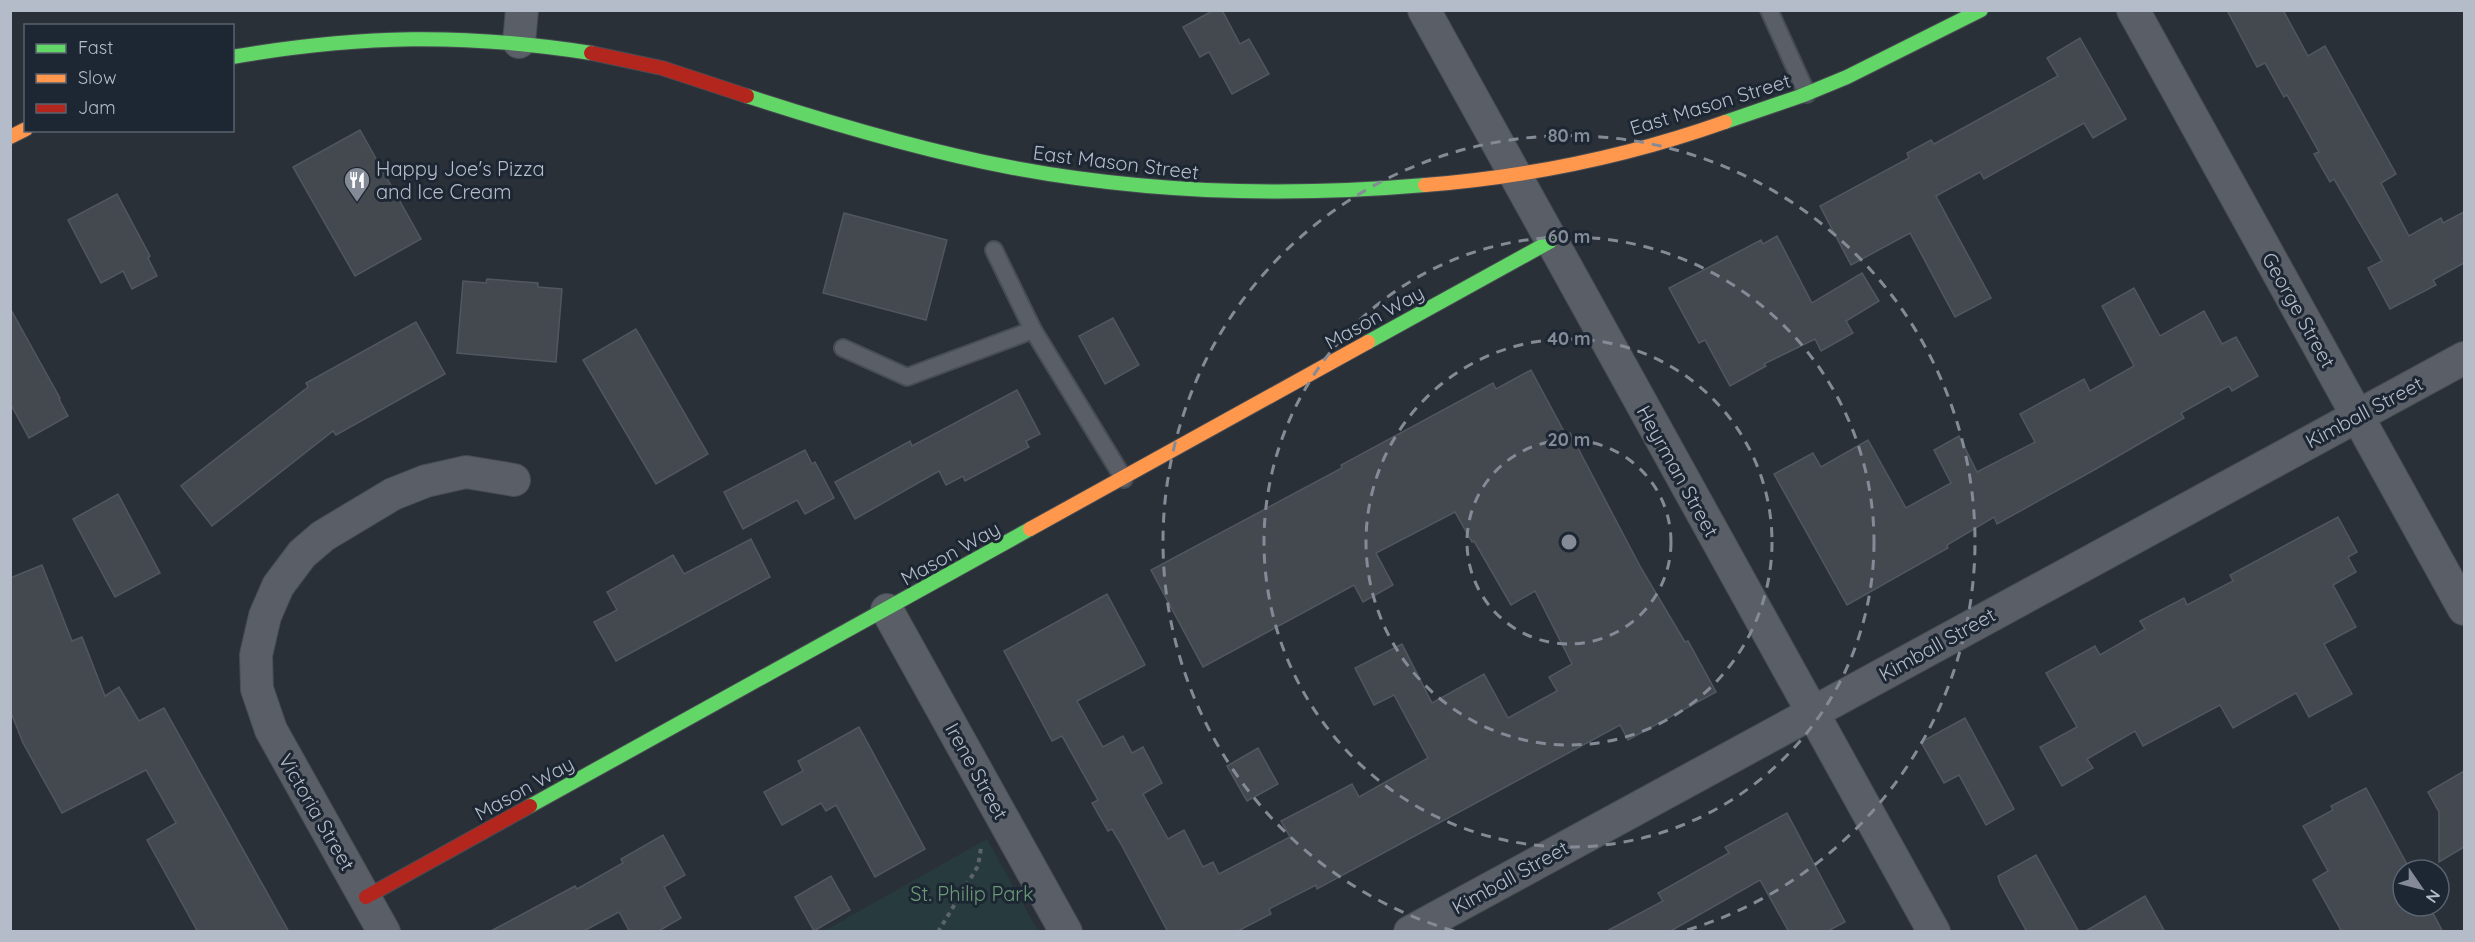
<svg xmlns="http://www.w3.org/2000/svg" width="2475" height="942" font-family="Quicksand,sans-serif">
	<style>
		.green { fill: #273a3e }
		.building { fill: #444950; stroke: #52575f; stroke-width: 1.5 }
		.lines { fill: none; stroke-linecap: round; stroke-linejoin: round }
		.lane-casing { stroke: #484c53; stroke-width: 20 }
		.street-casing { stroke: #484c53; stroke-width: 34 }
		.fast-casing { stroke: #484c53; stroke-width: 16 }
		.slow-casing { stroke: #484c53; stroke-width: 16 }
		.jam-casing { stroke: #484c53; stroke-width: 16 }
		.path { stroke: #5d636a; stroke-width: 4; stroke-dasharray: 4.5 4.5; stroke-linecap: butt }
		.lane { stroke: #5a5e66; stroke-width: 16 }
		.street { stroke: #5a5e66; stroke-width: 32 }
		.fast { stroke: #63d668; stroke-width: 14 }
		.slow { stroke: #ff974d; stroke-width: 14 }
		.jam { stroke: #b3261e; stroke-width: 14 }
		.ring { fill: none; stroke: #848b96; stroke-width: 3; stroke-dasharray: 10 8 }
		.labels { text-anchor: middle; dominant-baseline: central; stroke-width: 6; stroke-linejoin: round; paint-order: stroke }
		.street-label { font-size: 20px; fill: #b4bcc9; stroke: #1d2633 }
		.poi-label { font-size: 20px; fill: #b4bcc9; stroke: #1d2633; text-anchor: start }
		.park-label { font-size: 20px; fill: #6b9a76; stroke: #1d2633 }
		.centre { fill: #848b96; stroke: #1d2633; stroke-width: 3 }
		.ring-label { font-size: 18px; text-anchor: middle; font-weight: bold; fill: #848b96; stroke: #1d2633; stroke-width: 6; stroke-linejoin: round; paint-order: stroke }
	</style>
	<rect width="100%" height="100%" fill="#2a3038"/>
	<path class="green" d="M987 839 1038 931H824Z"/>
	<g class="building">
		<path d="M1214 10H1222L1240 44 1249 39 1269 74 1232 94 1209 52 1200 57 1183 27Z"/>
		<path d="M2227 10H2283L2308 56 2325 46 2396 174 2381 183 2409 236 2441 218 2443 223 2464 212V263L2433 280 2436 285 2390 309 2368 268 2382 261 2334 179 2330 182 2314 154 2319 152 2287 95 2284 97 2265 63 2257 67Z"/>
		<path d="M2080 38 2126 119 2093 138 2084 123 1984 179 1980 172 1936 196 1991 298 1955 317 1910 233 1851 265 1820 206 1909 158 1907 153 1931 140 1934 144 2058 76 2047 58Z"/>
		<path d="M360 130 421 239 355 276 293 167Z"/>
		<path d="M117 194 150 256 148 258 157 276 132 289 123 271 101 283 68 220Z"/>
		<path d="M844 213 947 240 926 320 823 293Z"/>
		<path d="M1777 236 1812 303 1862 273 1879 301 1846 321 1853 333 1821 351 1815 339 1764 364 1766 366 1730 386 1705 340 1699 343 1669 288 1761 240 1763 244Z"/>
		<path d="M487 279 538 283V287L562 289 556 362 457 353 463 281 486 283Z"/>
		<path d="M2134 288 2160 336 2204 311 2222 344 2236 337 2258 376 2232 391 2229 386 2181 413 2184 418 2094 470 1997 524 1994 517 1947 545 1948 548 1847 605 1774 474 1813 453 1821 467 1868 440 1906 508 1951 483 1934 450 1959 436 1977 472 2035 442 2020 414 2084 379 2090 391 2134 366 2102 306Z"/>
		<path d="M10 308 60 398 59 399 68 416 29 438 10 403Z"/>
		<path d="M1113 318 1139 365 1105 384 1079 336Z"/>
		<path d="M416 322 445 374 336 435 333 431 212 526 181 486 308 387 306 383Z"/>
		<path d="M636 329 708 454 656 484 583 360Z"/>
		<path d="M1531 370 1566 435 1570 433 1641 568 1685 642 1688 641 1716 692 1628 740 1620 725 1317 889 1316 885 1269 909 1271 914 1236 932H1168L1121 844 1112 829 1108 831 1092 803 1098 800 1062 736 1052 741 1004 651 1107 594 1145 665 1077 701 1103 747 1123 736 1132 753 1143 747 1162 783 1143 794 1168 839 1184 830 1203 867 1213 862 1219 874 1290 837 1281 821 1352 784 1359 797 1428 758 1394 695 1374 705 1355 668 1402 644 1432 703 1484 674 1508 718 1557 691 1549 677 1572 664 1535 591 1511 605 1474 541 1472 542 1455 512 1376 553 1393 585 1363 602 1354 585 1203 667 1151 570 1342 468 1341 465 1493 383 1496 389Z"/>
		<path d="M1017 390 1040 434 1026 441 1029 447 965 481 963 476 946 485 939 471 855 519 835 482 910 441 912 446Z"/>
		<path d="M805 450 812 464 815 462 834 498 805 514 797 500 743 529 724 492Z"/>
		<path d="M118 494 160 573 115 597 73 519Z"/>
		<path d="M2338 517 2357 552 2348 557 2356 572 2333 585 2356 627 2324 644 2352 694 2309 717 2296 693 2233 728 2220 705 2143 746 2135 731 2087 759 2093 768 2062 786 2040 747 2077 727 2046 673 2095 646 2100 655 2145 629 2140 621 2184 598 2187 605 2233 581 2230 575Z"/>
		<path d="M751 539 770 577 616 661 594 622 617 610 607 592 673 555 684 574Z"/>
		<path d="M42 565 72 641 82 637 105 696 119 687 139 721 164 708 289 932H198L147 840 176 823 146 770 62 813 23 743 10 710V578Z"/>
		<path d="M1965 718 2014 809 1986 825 1959 775 1944 783 1921 742Z"/>
		<path d="M859 727 925 849 875 877 836 805 826 811 821 803 782 825 764 792 803 771 798 761Z"/>
		<path d="M1258 748 1278 784 1247 801 1227 766Z"/>
		<path d="M2464 771V847L2439 862V812L2428 792Z"/>
		<path d="M2366 788 2410 870H2403V906H2429L2443 932H2342L2313 880 2328 871 2303 826 2333 810 2331 806Z"/>
		<path d="M1787 813 1845 922 1826 932H1789L1760 880 1669 932H1605L1663 901 1658 893 1729 853 1725 847Z"/>
		<path d="M663 835 685 875 664 887 681 918 657 932H630L619 912 582 932H489L575 886 577 889 623 863 621 859Z"/>
		<path d="M2036 855 2079 932H2027L2000 883 1998 876Z"/>
		<path d="M831 876 850 910 814 931 795 897Z"/>
		<path d="M2145 896 2165 932H2084Z"/>
	</g>
	<g class="lines">
		<g class="lane-casing">
			<g id="lane">
				<path d="M1769 10 1807 94"/>
				<path d="M994 250 1033 330 1124 479"/>
				<path d="M843 348 907 377 1033 330"/>
			</g>
		</g>
		<g class="street-casing">
			<g id="street">
				<path d="M1424 10 1934 932"/>
				<path d="M2133 10 2464 609"/>
				<path d="M519 42 522 10"/>
				<path d="M887 610 1066 932"/>
				<path d="M384 932 271 730 257 689 256 655 265 616 278 586 302 554 323 536 393 494 426 481 466 472 514 480"/>
				<path d="M1410 932 2464 358"/>
			</g>
		</g>
		<g class="fast-casing">
			<g id="fast">
				<path d="M232 57C359 35 464 33 591 53"/>
				<path d="M747 96C833 124 920 150 1009 167 1146 193 1286 197 1425 185"/>
				<path d="M1725 122 1801 96 1847 77 1981 10"/>
				<path d="M1368 342 1551 241"/>
				<path d="M530 806 1030 529"/>
			</g>
		</g>
		<g class="slow-casing">
			<g id="slow">
				<path d="M10 137 26 129"/>
				<path d="M1425 185C1526 177 1629 156 1725 122"/>
				<path d="M1030 529 1368 342"/>
			</g>
		</g>
		<g class="jam-casing">
			<g id="jam">
				<path d="M591 53 662 68 747 96"/>
				<path d="M366 897 530 806"/>
			</g>
		</g>
		<path class="path" d="M938 932 978 866 981 848"/>
		<use href="#lane" class="lane"/>
		<use href="#street" class="street"/>
		<use href="#fast" class="fast"/>
		<use href="#slow" class="slow"/>
		<use href="#jam" class="jam"/>
	</g>
	<g class="ring">
		<circle cx="1569" cy="542" r="102"/>
		<circle cx="1569" cy="542" r="203"/>
		<circle cx="1569" cy="542" r="305"/>
		<path d="M1454 931A406 406 0 1 1 1684 931"/>
	</g>
	<defs>
		<g id="restaurant-pin" transform="scale(1.35)"><path d="M0 17L-7.5 6A9.5 9.5 0 1 1 7.5 6Z" fill="#848b96" stroke="#1d2633"/><path d="M-5-6h1v4h1v-4h1v4h1v-4h1v5L-1.5 .5V6h-2V.5L-5-1ZM5-6V6H3V1.5H1.5Q1.5-4 5-6Z" fill="#fff"/></g>
	</defs>
	<g fill-rule="evenodd">
		<use href="#restaurant-pin" x="357" y="180"/>
	</g>
	<g class="labels">
		<g class="street-label">
			<text transform="translate(1710 104) rotate(-17)">East Mason Street</text>
			<text transform="translate(1116 162) rotate(7)">East Mason Street</text>
			<text transform="translate(2299 310) rotate(61)">George Street</text>
			<text transform="translate(1374 317) rotate(-29)">Mason Way</text>
			<text transform="translate(2364 412) rotate(-28)">Kimball Street</text>
			<text transform="translate(1678 471) rotate(61)">Heyrman Street</text>
			<text transform="translate(950 553) rotate(-29)">Mason Way</text>
			<text transform="translate(1937 644) rotate(-29)">Kimball Street</text>
			<text transform="translate(977 771) rotate(61)">Irene Street</text>
			<text transform="translate(524 788) rotate(-29)">Mason Way</text>
			<text transform="translate(317 812) rotate(60)">Victoria Street</text>
			<text transform="translate(1510 877) rotate(-29)">Kimball Street</text>
		</g>
		<g class="poi-label">
			<text x="376" y="168">Happy Joe's Pizza<tspan x="376" dy="23">and Ice Cream</tspan></text>
		</g>
		<g class="park-label">
			<text x="972" y="893">St. Philip Park</text>
		</g>
	</g>
	<circle cx="1569" cy="542" r="9" class="centre"/>
	<g class="ring-label">
		<text x="1569" y="142">80 m</text>
		<text x="1569" y="243">60 m</text>
		<text x="1569" y="345">40 m</text>
		<text x="1569" y="446">20 m</text>
	</g>
	<rect width="2475" height="942" fill="none" stroke="#b4bcc9" stroke-width="24"/>
	<rect x="24" y="24" width="210" height="108" fill="#1d2633" stroke="#59626f" stroke-width="1.5"/>
	<rect x="36" y="44" width="30" height="9" fill="#63d668" stroke="#59626f" stroke-width="1.5"/>
	<text x="78" y="54" font-size="18" fill="#b4bcc9">Fast</text>
	<rect x="36" y="74" width="30" height="9" fill="#ff974d" stroke="#59626f" stroke-width="1.5"/>
	<text x="78" y="84" font-size="18" fill="#b4bcc9">Slow</text>
	<rect x="36" y="104" width="30" height="9" fill="#b3261e" stroke="#59626f" stroke-width="1.5"/>
	<text x="78" y="114" font-size="18" fill="#b4bcc9">Jam</text>
	<g transform="translate(2421 888) rotate(125)"><circle r="28" fill="#1d2633" stroke="#59626f" stroke-width="1.5"/>
	<path d="M0-4.5L10 22L0 15L-10 22Z" fill="#848b96"/>
	<text y="-9" font-size="16" font-weight="bold" text-anchor="middle" fill="#b4bcc9">N</text>
	</g>
</svg>
